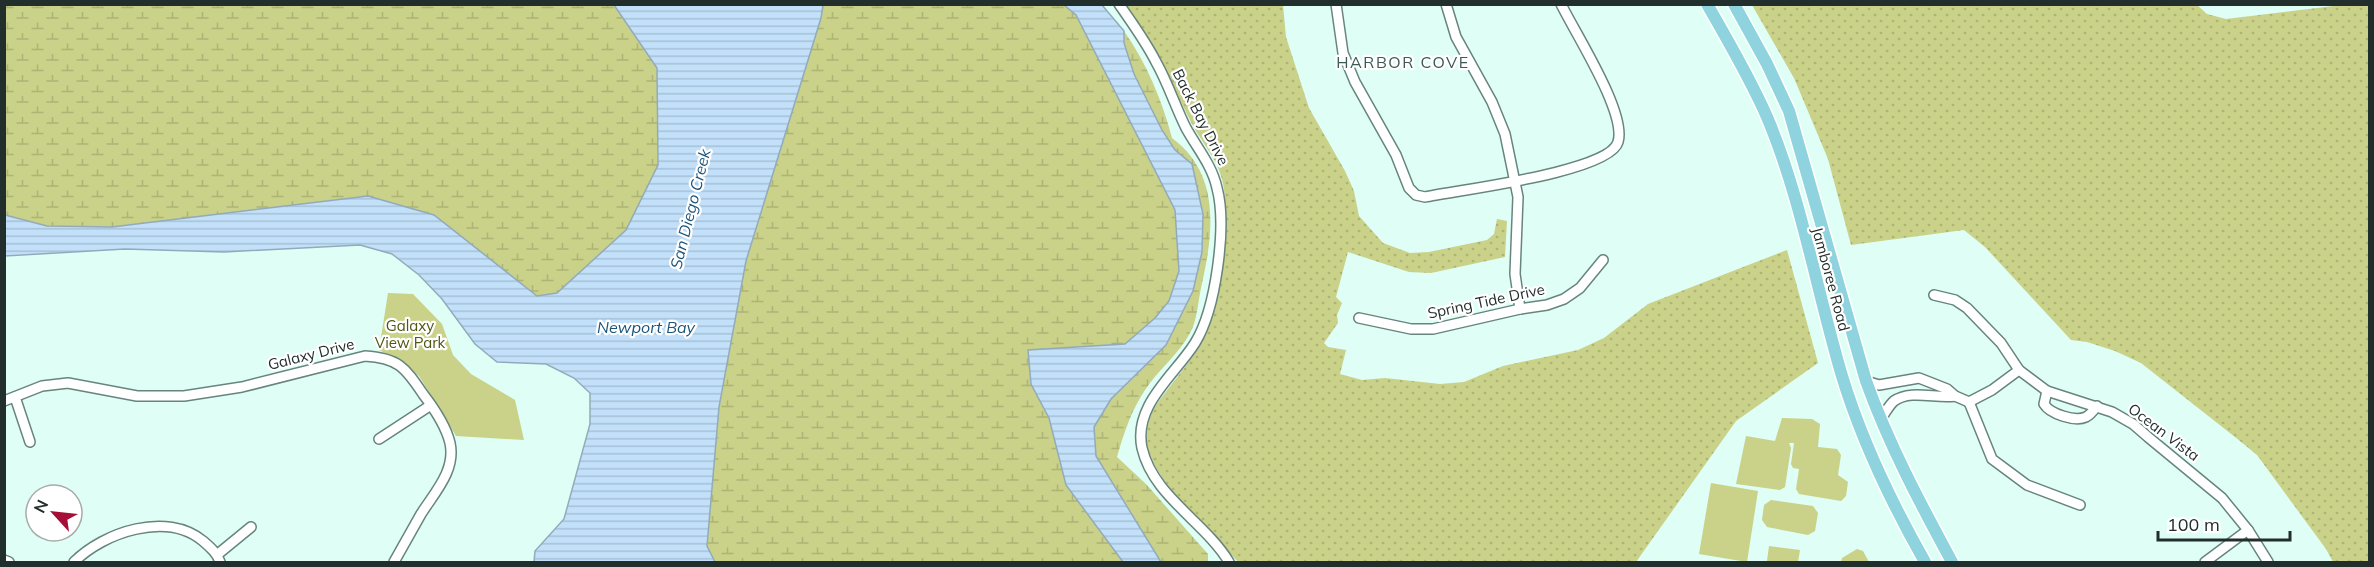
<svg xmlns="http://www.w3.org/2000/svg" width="2374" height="567" font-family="Mulish,sans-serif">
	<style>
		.grass { fill: url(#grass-dots) }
		.wetland { fill: url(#wetland-marsh) }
		.green { fill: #cad188 }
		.water { fill: url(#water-rules); stroke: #92abbb; stroke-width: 1.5 }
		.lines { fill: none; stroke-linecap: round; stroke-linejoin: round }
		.minor-casing { stroke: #67847d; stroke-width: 12 }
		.major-casing { stroke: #fff; stroke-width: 15 }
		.minor { stroke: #fff; stroke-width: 9 }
		.major { stroke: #8fd3de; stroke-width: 12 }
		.labels { text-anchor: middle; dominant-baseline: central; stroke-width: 4.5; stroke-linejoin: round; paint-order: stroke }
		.street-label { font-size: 15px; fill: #222e2b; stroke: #fff }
		.park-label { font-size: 15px; fill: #525612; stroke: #fff }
		.neighbourhood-label { font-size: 16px; letter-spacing: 1.5px; fill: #3d5a53; stroke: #fff }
		.water-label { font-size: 16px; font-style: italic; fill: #1b557c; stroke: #fff }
	</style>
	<defs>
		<pattern id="grass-dots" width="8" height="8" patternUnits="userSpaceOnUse" patternTransform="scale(1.5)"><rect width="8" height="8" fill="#cad188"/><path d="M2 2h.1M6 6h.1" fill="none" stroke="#adb476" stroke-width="1.8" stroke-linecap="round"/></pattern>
		<pattern id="wetland-marsh" width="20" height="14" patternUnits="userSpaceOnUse" patternTransform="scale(1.5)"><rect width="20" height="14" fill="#cad188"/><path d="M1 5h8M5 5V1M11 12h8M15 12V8" fill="none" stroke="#adb476"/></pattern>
		<pattern id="water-rules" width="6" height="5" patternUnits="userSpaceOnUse" patternTransform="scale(1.5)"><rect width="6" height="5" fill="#c2e0f9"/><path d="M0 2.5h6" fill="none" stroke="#a6c0d6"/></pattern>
	</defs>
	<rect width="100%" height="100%" fill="#defef6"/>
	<g class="grass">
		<path d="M2196 4 2207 14 2226 19 2342 5H2369V562H2333L2326 549 2257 455 2235 437 2141 363 2115 351 2087 342 2071 340 1985 247 1964 230 1851 245 1828 159 1794 78 1752 5Z"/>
		<path d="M1127 5H1283L1286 37 1309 108 1345 171 1354 191 1359 216 1383 243 1410 253 1429 252 1487 240 1494 234 1497 219 1507 221 1505 257 1431 273 1409 272 1348 252 1336 297 1342 303 1337 315 1338 323 1324 343 1328 347 1346 350 1340 374 1362 380 1385 378 1440 384 1464 382 1503 366 1578 350 1604 338 1648 304 1787 250 1818 363 1736 421 1636 562H1238C1212 532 1159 487 1148 449 1144 435 1148 421 1154 408 1168 387 1187 367 1200 345 1218 313 1233 212 1221 176 1216 158 1201 141 1192 124 1171 83 1154 44 1127 5Z"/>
	</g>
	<g class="wetland">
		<path d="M5 5H614L657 68 658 165 626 230 557 293 537 296 434 215 112 227 47 226 5 215Z"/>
		<path d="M823 5H1064L1076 15 1175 210 1179 271 1169 301 1155 318 1125 344 1028 351 1031 384 1049 418 1066 485 1123 562H715L707 546 719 407 746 261 821 18Z"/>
		<path d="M1124 31C1147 64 1162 100 1172 138 1222 175 1213 235 1201 288 1198 302 1197 321 1190 333 1179 354 1158 370 1145 390 1131 411 1124 433 1117 457L1146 484 1208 554V562H1161L1096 456 1094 427 1111 399 1166 345 1193 291 1202 252 1203 214 1192 164 1175 150 1162 130 1134 74 1124 43Z"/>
	</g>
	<g class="green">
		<path d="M388 293 413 294 442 324 453 355 471 374 515 400 524 440 456 436 419 376 401 361 379 350Z"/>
		<path d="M1782 418 1812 419 1820 424 1818 447 1837 449 1841 455 1838 475 1848 482 1846 496 1841 501 1799 494 1796 489 1799 469 1793 468 1791 464 1794 443H1789L1791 448 1785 487 1780 490 1736 484 1746 436 1775 441Z"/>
		<path d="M1711 483 1758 491 1747 562 1699 554Z"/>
		<path d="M1771 500 1813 506 1818 513 1815 531 1808 535 1767 527 1762 520 1764 505Z"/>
		<path d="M1769 546 1800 550 1798 562 1767 561Z"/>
		<path d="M1857 549 1863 551 1869 562H1841L1842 558Z"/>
	</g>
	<g class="water">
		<path d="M614 5H823L821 18 746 261 719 407 707 546 715 562H534L535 551 564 519 590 424V393L574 378 546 364 497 362 475 344 442 299 419 275 392 254 360 245 224 252 125 249 5 256V215L47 226 112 227 368 196 434 215 537 296 557 293 626 230 658 165 657 68Z"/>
		<path d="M1064 5H1102L1124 31V43L1134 74 1162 130 1175 150 1192 164 1203 214 1202 252 1193 291 1166 345 1111 399 1094 427 1096 456 1161 562H1123L1066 485 1049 418 1031 384 1028 350 1125 344 1155 318 1169 301 1179 271 1175 210 1076 15Z"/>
	</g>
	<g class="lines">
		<g class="minor-casing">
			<g id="minor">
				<path d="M1119 4C1132 23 1146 42 1156 62 1168 83 1175 106 1186 128 1197 148 1212 165 1217 188 1227 226 1216 309 1195 343 1175 375 1133 405 1142 448 1153 496 1205 522 1229 562"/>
				<path d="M1336 4 1343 53 1355 82 1396 155 1409 188 1416 195 1425 197C1458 190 1610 172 1618 142 1627 113 1575 33 1561 4"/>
				<path d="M1446 4 1456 37 1492 102 1505 134 1518 197 1515 274 1520 309"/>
				<path d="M1934 295 1955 300 1967 308 2001 343 2019 370 2047 391 2112 412 2133 424 2148 437 2222 498 2248 530 2268 562"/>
				<path d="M1359 318 1411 329H1433L1520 309 1547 305 1564 299 1580 288 1603 260"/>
				<path d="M1866 381 1879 385 1919 378 1947 389 1955 396 1969 402 1992 390 2019 370"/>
				<path d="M2047 391 2044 404C2050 414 2075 422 2086 417 2090 415 2094 410 2097 406"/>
				<path d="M15 397 30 442"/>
				<path d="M4 401 42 386 68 383 137 396H184L242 387 365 356C398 358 405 367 423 394 433 407 446 426 450 443 456 470 435 492 421 514 412 530 403 546 394 562"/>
				<path d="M1969 402 1992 459 2027 485 2080 505"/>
				<path d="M1880 420C1884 415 1889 405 1894 401 1911 389 1936 399 1955 396"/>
				<path d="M379 439 431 405"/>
				<path d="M218 554 251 527"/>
				<path d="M4 560 9 562"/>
				<path d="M74 562C104 532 167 511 203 541 211 548 217 553 220 562"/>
				<path d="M2205 562 2248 530"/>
			</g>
		</g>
		<g class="major-casing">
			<g id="major">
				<path d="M1707 4C1728 41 1750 78 1767 117 1801 197 1817 292 1842 376 1862 442 1891 502 1925 562"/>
				<path d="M1734 4 1767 64 1789 111 1866 381C1889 445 1920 503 1952 562"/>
			</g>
		</g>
		<use href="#minor" class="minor"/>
		<use href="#major" class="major"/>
	</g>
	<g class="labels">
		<g class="street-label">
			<text transform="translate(1201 117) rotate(63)">Back Bay Drive</text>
			<text transform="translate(1831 279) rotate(75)">Jamboree Road</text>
			<text transform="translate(1486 301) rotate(-12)">Spring Tide Drive</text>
			<text transform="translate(311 354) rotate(-14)">Galaxy Drive</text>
			<text transform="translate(2164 432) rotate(37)">Ocean Vista</text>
		</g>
		<g class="park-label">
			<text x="410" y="325">Galaxy<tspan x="410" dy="17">View Park</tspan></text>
		</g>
		<g class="neighbourhood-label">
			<text x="1403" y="62">HARBOR COVE</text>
		</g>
		<g class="water-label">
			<text transform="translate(690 209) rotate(-76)">San Diego Creek</text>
			<text x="646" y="327">Newport Bay</text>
		</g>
	</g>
	<rect width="2374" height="567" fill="none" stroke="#222e2b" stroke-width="12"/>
	<g transform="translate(54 513) rotate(297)"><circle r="28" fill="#ffffff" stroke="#a7abaa" stroke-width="1.5"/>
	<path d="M0-4.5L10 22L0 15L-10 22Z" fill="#a70e37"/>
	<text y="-9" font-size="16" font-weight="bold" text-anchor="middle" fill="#222e2b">N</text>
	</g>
	<path d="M2158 531v9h132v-9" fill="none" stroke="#222e2b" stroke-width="3"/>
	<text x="2167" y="531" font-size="18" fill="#222e2b" stroke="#ffffff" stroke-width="4.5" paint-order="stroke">100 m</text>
</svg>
